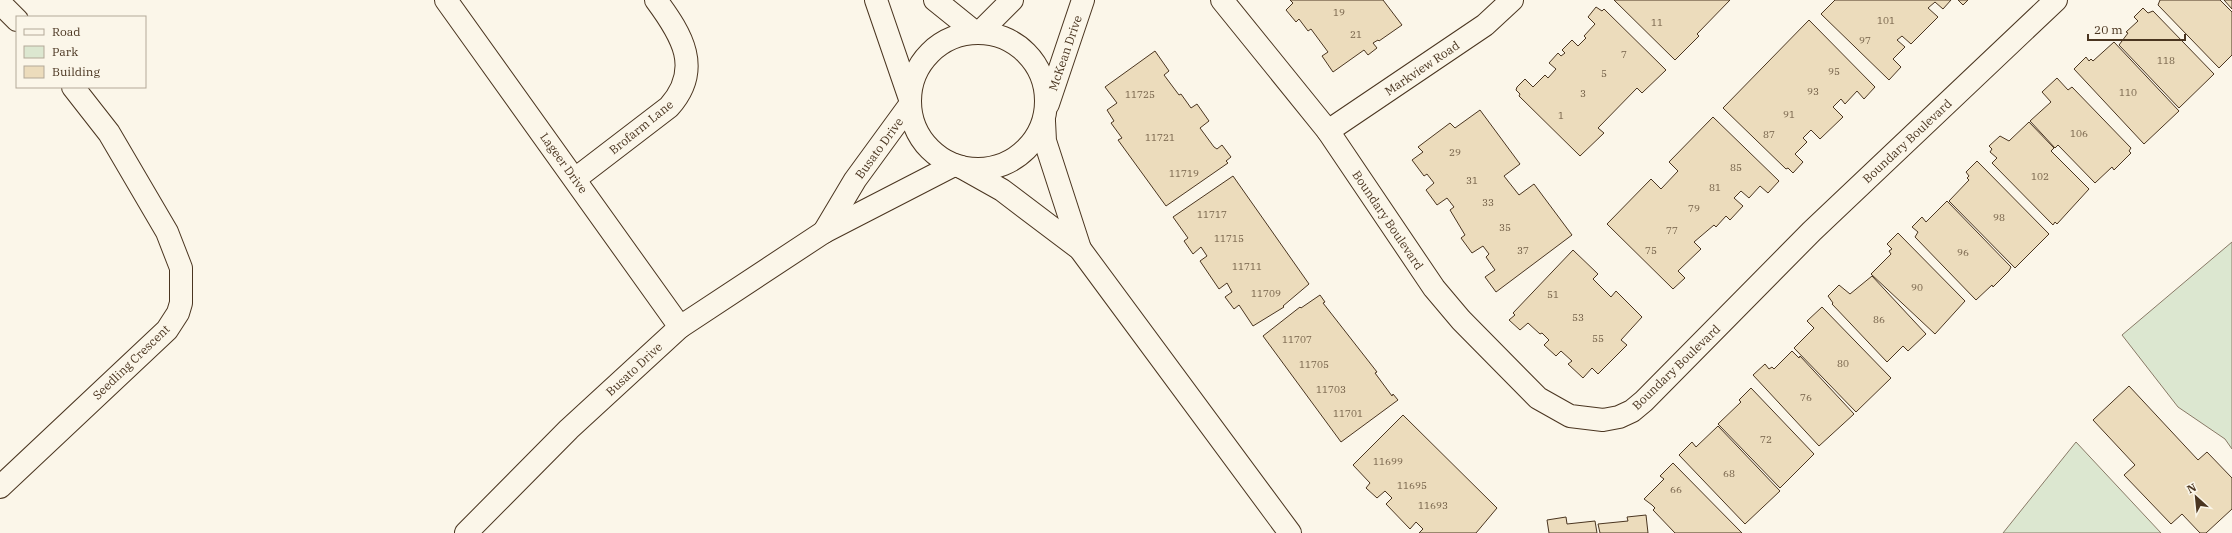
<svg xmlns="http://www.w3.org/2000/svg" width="2232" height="533" font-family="'IBM Plex Serif',serif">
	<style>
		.green { fill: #dce7d0; stroke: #887966 }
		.building { fill: #ecdcbc; stroke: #4a3520 }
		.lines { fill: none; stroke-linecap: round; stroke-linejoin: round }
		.street-casing { stroke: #4a3520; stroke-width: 24 }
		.secondary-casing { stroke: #4a3520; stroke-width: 24 }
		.street { stroke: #fbf6e9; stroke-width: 22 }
		.secondary { stroke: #fbf6e9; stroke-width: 22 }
		.labels { text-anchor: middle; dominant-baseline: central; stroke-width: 3; stroke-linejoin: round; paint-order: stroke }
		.number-label { font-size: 10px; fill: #725f47 }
		.street-label { font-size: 12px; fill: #4a3520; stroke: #fbf6e9 }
	</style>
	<rect width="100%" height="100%" fill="#fbf6e9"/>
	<g class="green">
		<path d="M2232 242V449L2225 439 2178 407 2122 335Z"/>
		<path d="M2076 442 2161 533H2003Z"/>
	</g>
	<g class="building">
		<path d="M1290 0H1383L1402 25 1379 41 1378 40 1373 43 1377 48 1368 55 1364 50 1333 72 1322 56 1328 52 1311 29 1308 31 1299 19 1296 22 1286 10 1293 3Z"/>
		<path d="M1614 0H1730L1697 34 1699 36 1675 60Z"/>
		<path d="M1835 0H1951L1943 9 1935 2 1928 8 1938 17 1911 44 1902 36 1897 40 1905 47 1893 59 1901 67 1889 80 1821 14Z"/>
		<path d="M1958 0H1968L1963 5Z"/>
		<path d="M2160 0H2220L2232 12V55L2219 68 2158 5Z"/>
		<path d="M2224 0H2232V9Z"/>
		<path d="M1596 7 1602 11 1604 9 1666 70 1642 93 1637 88 1598 128 1604 133 1580 156 1519 96 1520 94 1516 90 1517 87 1525 79 1533 87 1545 75 1548 78 1556 69 1549 63 1558 53 1561 56 1565 53 1562 50 1572 40 1578 46 1586 38 1584 36 1595 24 1588 17Z"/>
		<path d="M2143 8 2148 13 2153 11 2214 74 2179 108 2119 45 2128 33 2126 32 2138 21 2134 17Z"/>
		<path d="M1809 20 1875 87 1864 99 1857 91 1845 104 1841 99 1833 107 1843 117 1820 139 1811 130 1803 138 1807 142 1795 154 1803 162 1793 173 1788 168 1786 169 1723 108Z"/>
		<path d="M2114 42 2179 111 2144 144 2074 69 2086 57 2089 61 2091 59 2093 61Z"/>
		<path d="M1155 51 1169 71 1164 75 1179 95 1181 94 1191 108 1197 104 1209 121 1200 128 1214 147 1217 149 1222 145 1231 157 1226 161 1228 163 1166 206 1118 140 1122 138 1111 123 1114 121 1107 110 1117 103 1105 87Z"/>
		<path d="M2057 78 2068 90 2072 87 2131 148 2129 151 2131 153 2114 170 2112 167 2095 183 2058 145 2055 148 2030 121 2051 102 2042 92Z"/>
		<path d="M1480 110 1520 164 1504 176 1519 195 1534 184 1572 235 1496 292 1485 277 1495 270 1486 257 1489 254 1483 246 1472 253 1461 238 1465 235 1450 210 1454 207 1447 198 1437 205 1426 190 1434 183 1427 174 1424 176 1412 160 1423 152 1418 147 1450 123 1455 128Z"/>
		<path d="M1713 117 1779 181 1768 193 1760 186 1749 198 1741 191 1734 198 1743 206 1730 220 1726 216 1716 227 1714 225 1694 242 1701 249 1678 271 1685 278 1673 289 1607 224 1651 179 1661 189 1678 171 1669 162Z"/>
		<path d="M2029 122 2054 148 2051 151 2089 189 2057 224 2055 222 2053 225 1992 163 1997 158 1990 152 1992 149 1989 146 2000 136 2009 141Z"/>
		<path d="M1977 161 2049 234 2015 268 1949 201 1969 180 1967 178 1969 176 1966 172Z"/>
		<path d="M1233 176 1309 284 1283 306 1284 307 1253 326 1239 305 1234 309 1225 297 1232 292 1227 283 1219 289 1200 261 1207 256 1201 247 1193 254 1184 241 1188 238 1173 217Z"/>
		<path d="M1947 201 2011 267 2009 271 1993 287 1992 285 1976 300 1915 237 1918 232 1912 227 1922 217 1926 222Z"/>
		<path d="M1898 233 1965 301 1935 334 1871 274 1891 254 1889 251 1892 249 1887 244Z"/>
		<path d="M1573 250 1598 274 1593 279 1611 297 1616 291 1642 317 1621 340 1627 345 1598 374 1592 368 1583 378 1568 364 1572 361 1561 351 1556 356 1544 345 1549 340 1542 333 1540 334 1528 323 1520 330 1509 320 1515 315 1513 313Z"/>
		<path d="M1872 276 1926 334 1908 351 1903 346 1887 362 1832 304 1833 303 1828 296 1839 285 1850 294Z"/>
		<path d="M1320 295 1325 302 1323 303 1377 372 1375 373 1392 396 1393 394 1398 400 1341 442 1263 336 1300 307 1301 308Z"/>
		<path d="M1822 307 1891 378 1856 412 1794 348 1814 328 1807 321Z"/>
		<path d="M1792 351 1799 358 1800 356 1854 414 1819 446 1753 375 1765 364 1769 369 1772 367 1774 369Z"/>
		<path d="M2129 386 2198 460 2207 452 2232 478V509L2206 533H2200L2182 514 2171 524 2124 475 2135 465 2093 420Z"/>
		<path d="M1751 388 1814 454 1780 488 1718 424 1741 402 1739 400Z"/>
		<path d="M1403 415 1497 508 1476 533H1419L1423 529 1416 522 1410 529 1386 504 1392 498 1385 491 1377 498 1366 488 1370 483 1353 465Z"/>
		<path d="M1718 426 1780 491 1745 524 1679 455 1692 442 1696 447Z"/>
		<path d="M1673 463 1742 533H1675L1653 510 1655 508 1652 505 1644 499 1664 479 1660 476Z"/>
		<path d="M1646 515 1648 533H1600L1598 524 1628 521 1627 517Z"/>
		<path d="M1566 517 1567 524 1595 521 1597 533H1549L1547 520Z"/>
	</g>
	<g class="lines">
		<g class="street-casing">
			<g id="street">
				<path d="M446 0 680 327"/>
				<path d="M1222 0 1328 131 1434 288 1461 320 1538 398 1570 416 1603 420 1619 417 1632 411 1644 401 1812 231 2056 0"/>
				<path d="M0 3 17 20"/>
				<path d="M1328 131 1485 25 1512 0"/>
				<path d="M575 179 669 107C703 69 682 35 656 0"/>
				<path d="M0 487 167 330 178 313 181 303V268L167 232 109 133 73 87"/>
			</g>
		</g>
		<g class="secondary-casing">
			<g id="secondary">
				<path d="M876 0 910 99"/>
				<path d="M935 0 976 33"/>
				<circle cx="978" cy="101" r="68"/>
				<path d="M979 33 1012 0"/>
				<path d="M1048 104 1083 0"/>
				<path d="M1044 121 1045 141 1080 249"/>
				<path d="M961 167 1002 190 1080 249 1290 533"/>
				<path d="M824 232 855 180 909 106"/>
				<path d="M466 533 569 429 680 327 824 232 954 165"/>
			</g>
		</g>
		<use href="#street" class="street"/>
		<use href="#secondary" class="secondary"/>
	</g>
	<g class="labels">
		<g class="number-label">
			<text x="1339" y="12">19</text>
			<text x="1886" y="20">101</text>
			<text x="1657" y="22">11</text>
			<text x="1356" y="34">21</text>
			<text x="1865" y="40">97</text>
			<text x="1624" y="54">7</text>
			<text x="2166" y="60">118</text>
			<text x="1834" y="71">95</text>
			<text x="1604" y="73">5</text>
			<text x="1813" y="91">93</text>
			<text x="2128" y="92">110</text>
			<text x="1583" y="93">3</text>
			<text x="1140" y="94">11725</text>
			<text x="1789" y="114">91</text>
			<text x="1561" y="115">1</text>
			<text x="2079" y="133">106</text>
			<text x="1769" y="134">87</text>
			<text x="1160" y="137">11721</text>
			<text x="1455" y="152">29</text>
			<text x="1736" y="167">85</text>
			<text x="1184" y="173">11719</text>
			<text x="2040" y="176">102</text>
			<text x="1472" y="180">31</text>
			<text x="1715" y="187">81</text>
			<text x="1488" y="202">33</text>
			<text x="1694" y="208">79</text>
			<text x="1212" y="214">11717</text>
			<text x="1999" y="217">98</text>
			<text x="1505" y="227">35</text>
			<text x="1672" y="230">77</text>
			<text x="1229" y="238">11715</text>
			<text x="1523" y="250">37</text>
			<text x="1651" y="250">75</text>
			<text x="1963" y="252">96</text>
			<text x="1247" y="266">11711</text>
			<text x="1917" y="287">90</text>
			<text x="1266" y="293">11709</text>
			<text x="1553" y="294">51</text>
			<text x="1578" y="317">53</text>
			<text x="1879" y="319">86</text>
			<text x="1598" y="338">55</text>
			<text x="1297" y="339">11707</text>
			<text x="1843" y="363">80</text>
			<text x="1314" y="364">11705</text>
			<text x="1331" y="389">11703</text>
			<text x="1806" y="397">76</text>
			<text x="1348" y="413">11701</text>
			<text x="1766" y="439">72</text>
			<text x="1388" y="461">11699</text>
			<text x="1729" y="473">68</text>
			<text x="1412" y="485">11695</text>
			<text x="1676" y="489">66</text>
			<text x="1433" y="505">11693</text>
		</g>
		<g class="street-label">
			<text transform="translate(1065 53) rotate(-71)">McKean Drive</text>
			<text transform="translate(1422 68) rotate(-34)">Markview Road</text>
			<text transform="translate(641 127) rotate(-39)">Brofarm Lane</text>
			<text transform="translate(1907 141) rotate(-43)">Boundary Boulevard</text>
			<text transform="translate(879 148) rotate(-54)">Busato Drive</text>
			<text transform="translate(564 163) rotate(54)">Lageer Drive</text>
			<text transform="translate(1388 220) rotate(56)">Boundary Boulevard</text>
			<text transform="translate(131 362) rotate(-44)">Seedling Crescent</text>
			<text transform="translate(1676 367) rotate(-44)">Boundary Boulevard</text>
			<text transform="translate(634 369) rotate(-43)">Busato Drive</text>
		</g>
	</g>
	<rect x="16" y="16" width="130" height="72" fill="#fbf6e9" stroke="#b4a999"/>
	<rect x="24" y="29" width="20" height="6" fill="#fbf6e9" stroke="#b4a999"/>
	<text x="52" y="36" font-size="12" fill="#4a3520">Road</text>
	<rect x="24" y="46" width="20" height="12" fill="#dce7d0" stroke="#b4a999"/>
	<text x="52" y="56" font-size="12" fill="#4a3520">Park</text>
	<rect x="24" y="66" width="20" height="12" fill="#ecdcbc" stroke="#b4a999"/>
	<text x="52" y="76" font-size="12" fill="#4a3520">Building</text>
	<g transform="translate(2196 497) rotate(333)" stroke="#fbf6e9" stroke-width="3" paint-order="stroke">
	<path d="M0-3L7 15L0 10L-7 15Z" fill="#4a3520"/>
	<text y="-6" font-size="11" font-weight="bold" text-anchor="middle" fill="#4a3520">N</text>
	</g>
	<path d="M2088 34v6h97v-6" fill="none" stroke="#4a3520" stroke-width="2"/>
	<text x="2094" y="34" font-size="12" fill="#4a3520" stroke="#fbf6e9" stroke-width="3" paint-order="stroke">20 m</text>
</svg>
